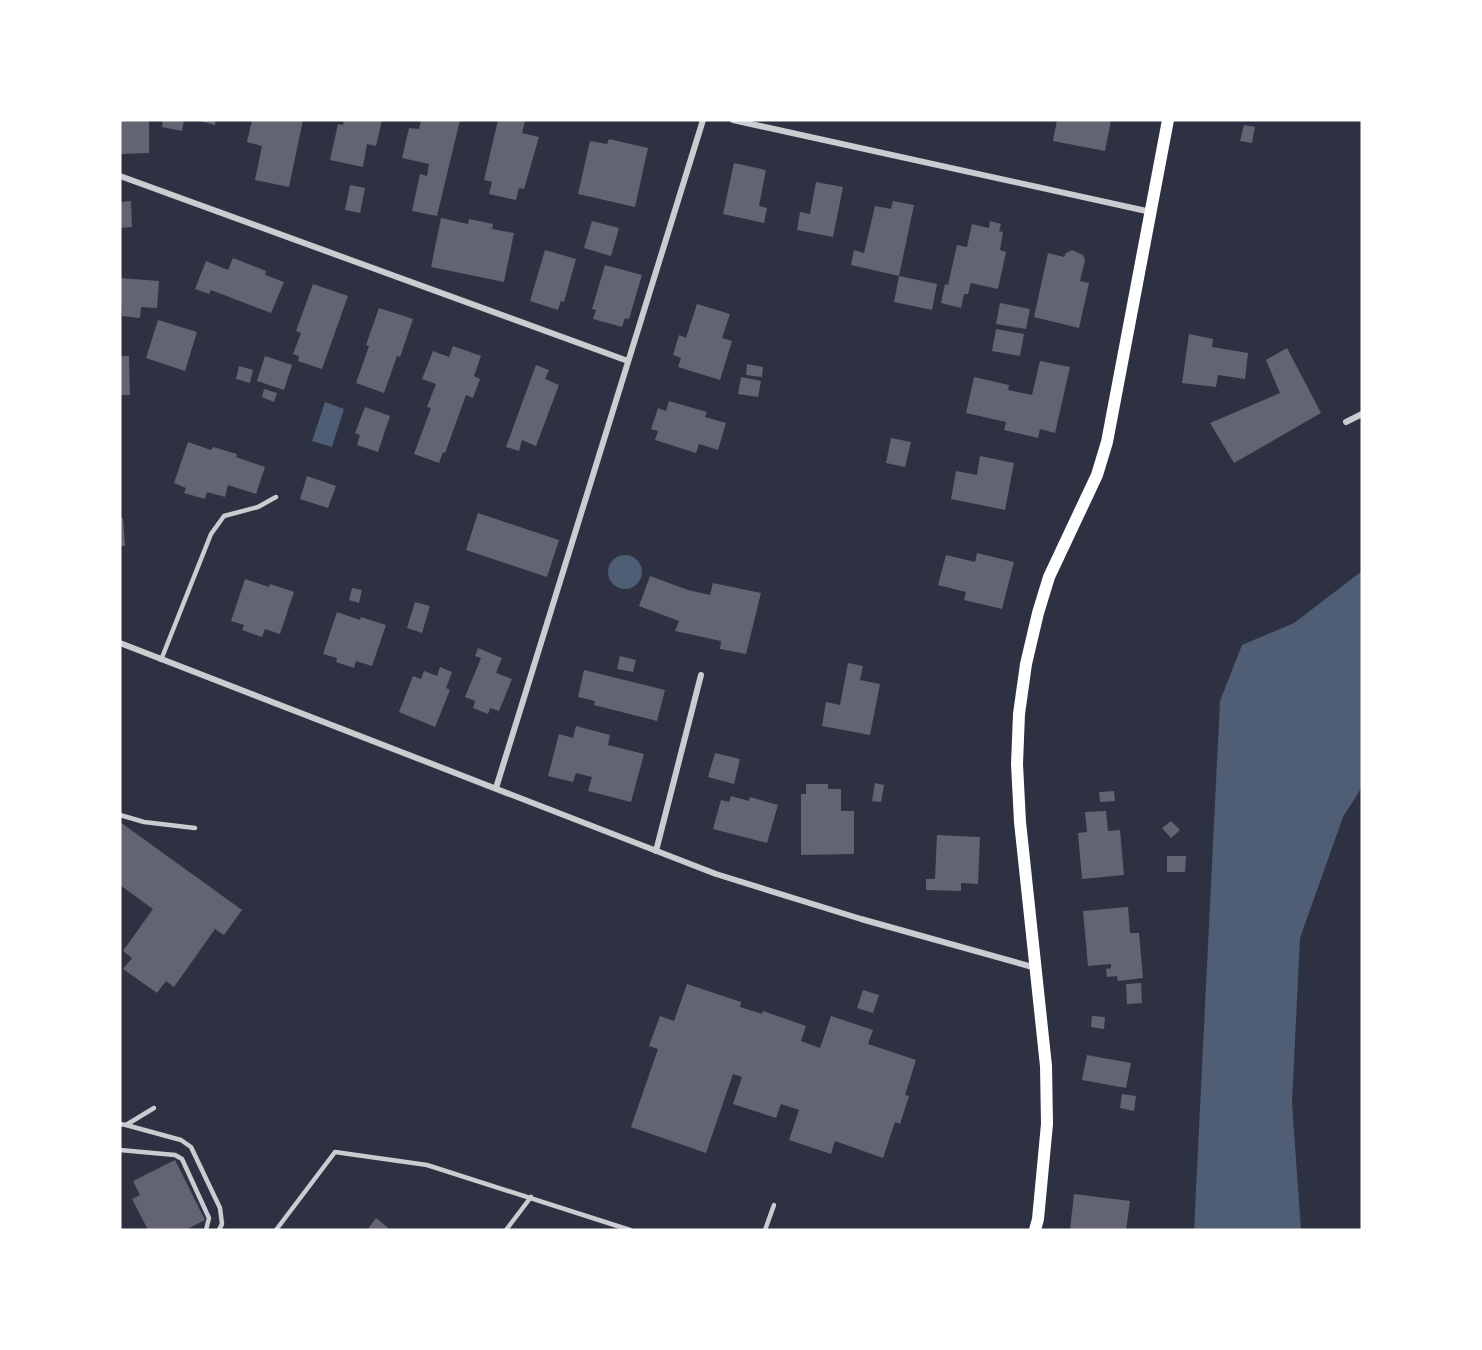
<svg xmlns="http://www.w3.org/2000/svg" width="1482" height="1350" font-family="Cabin,sans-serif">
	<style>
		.water { fill: #4f5d75 }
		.building { fill: #626471 }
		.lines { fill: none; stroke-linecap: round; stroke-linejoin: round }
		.service { stroke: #caccd0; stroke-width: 4.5 }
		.minor { stroke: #caccd0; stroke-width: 6 }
		.secondary { stroke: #fff; stroke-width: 12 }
	</style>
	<rect width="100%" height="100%" fill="#2d3142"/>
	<g class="water">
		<path d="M325 402 344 409 332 447 312 441Z"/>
		<circle cx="625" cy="572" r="17"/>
		<path d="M1362 571V787L1343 817 1300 938 1292 1103 1301 1230H1194L1220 701 1242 645 1294 623Z"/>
	</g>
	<g class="building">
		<path d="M120 120H149V153L120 154Z"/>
		<path d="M163 120H184L182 131 162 127Z"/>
		<path d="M196 120H216L215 125Z"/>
		<path d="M252 120H303L289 187 255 180 262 146 247 142Z"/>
		<path d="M344 120H382L376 146 367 144 363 167 330 160 338 124 343 125Z"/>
		<path d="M421 120H460L437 216 412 211 420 174 427 176 429 164 402 158 409 128 419 129Z"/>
		<path d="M498 120 525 121 522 133 539 137 524 189 519 188 516 200 489 194 492 182 484 180Z"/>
		<path d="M1057 120H1111L1105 151 1053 141Z"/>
		<path d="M1244 125 1255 127 1252 143 1240 141Z"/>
		<path d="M609 139 648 148 635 207 578 194 590 141 607 144Z"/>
		<path d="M734 163 766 170 759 206 767 208 764 223 723 214Z"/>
		<path d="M816 182 843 187 833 237 797 230 800 212 810 214Z"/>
		<path d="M350 185 365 188 360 213 345 210Z"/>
		<path d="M131 201 132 227 120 228V202Z"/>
		<path d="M893 201 914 205 899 276 851 265 854 250 864 253 875 206 891 209Z"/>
		<path d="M441 218 468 224 469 219 493 224 492 229 514 233 504 282 431 267Z"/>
		<path d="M592 221 619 228 611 256 584 248Z"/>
		<path d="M990 221 1001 224 999 231 1003 232 1000 250 1006 252 998 289 971 283 968 294H964L961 308 941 303 945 284 948 285 957 245 967 247 972 224 989 228Z"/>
		<path d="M545 250 576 259 564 302 561 301 558 310 530 301Z"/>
		<path d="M1072 250 1083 255 1085 260 1080 281 1089 283 1079 328 1034 317 1048 253 1064 257 1066 253Z"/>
		<path d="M233 258 266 271 265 275 284 282 271 313 211 290 209 294 195 289 206 261 228 270Z"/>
		<path d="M605 265 642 275 629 319 625 318 622 327 593 319 596 310 592 309Z"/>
		<path d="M899 276 937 284 932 310 894 302Z"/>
		<path d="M120 278 159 281 157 308 141 307 140 318 122 316Z"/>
		<path d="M313 284 348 296 322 369 298 361 299 356 293 354 301 333 296 331Z"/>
		<path d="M1000 303 1030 309 1026 329 996 324Z"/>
		<path d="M697 304 730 314 722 338 732 341 720 380 678 367 681 358 673 355 679 335 686 338Z"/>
		<path d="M379 308 413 319 400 357 397 356 384 393 356 383 369 346 366 345Z"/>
		<path d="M158 320 197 332 185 371 146 358Z"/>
		<path d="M996 329 1024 334 1020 356 992 351Z"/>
		<path d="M1189 334 1213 339 1212 347 1248 353 1245 379 1218 375 1216 387 1182 383Z"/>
		<path d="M453 346 481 356 474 376 480 379 473 398 466 395 445 453 443 452 439 463 414 454 431 408 427 407 436 384 422 379 433 351 449 357Z"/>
		<path d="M1287 348 1321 413 1234 463 1210 423 1280 393 1266 360Z"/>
		<path d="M120 356H129L130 395H120Z"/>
		<path d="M265 356 292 365 284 390 257 381Z"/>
		<path d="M1040 361 1070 367 1055 433 1040 429 1038 438 1004 430 1006 422 966 413 974 377 1009 385 1008 390 1032 395Z"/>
		<path d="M747 364 763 367 762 377 746 375Z"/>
		<path d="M536 365 549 370 545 379 559 385 536 446 522 440 519 451 506 447Z"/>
		<path d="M239 366 253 370 250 383 236 379Z"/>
		<path d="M741 377 761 381 758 397 738 394Z"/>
		<path d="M264 389 277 393 274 402 262 397Z"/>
		<path d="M669 401 707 412 705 417 726 423 718 450 699 444 696 453 655 440 658 431 651 429 658 408 666 411Z"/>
		<path d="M365 407 390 416 378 452 357 445 360 435 355 433Z"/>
		<path d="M891 438 911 442 905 467 886 463Z"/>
		<path d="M188 442 211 450 213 447 237 454 236 457 265 467 256 494 228 485 225 497 207 492 205 499 184 493 186 488 174 483Z"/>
		<path d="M980 456 1014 463 1005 510 951 499 956 471 977 475Z"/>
		<path d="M307 476 336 486 328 508 300 499Z"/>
		<path d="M478 513 559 540 547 577 466 550Z"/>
		<path d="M120 518H123L125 546H120Z"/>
		<path d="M977 553 1014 562 1002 609 964 600 966 592 938 585 946 555 975 562Z"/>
		<path d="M650 576 688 590 710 595 713 583 761 593 746 654 720 649 721 641 675 631 679 621 639 606Z"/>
		<path d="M245 579 269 587 270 584 294 592 280 634 265 629 262 637 242 630 244 625 231 621Z"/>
		<path d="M352 588 362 590 359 603 349 600Z"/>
		<path d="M415 602 430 606 422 633 407 628Z"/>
		<path d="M337 612 360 620 361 617 386 625 372 666 356 661 354 668 336 662 337 658 323 654Z"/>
		<path d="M478 648 502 658 496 673 512 679 499 711 490 708 488 714 473 708 475 701 465 697 481 658 475 656Z"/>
		<path d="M620 656 636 660 633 672 617 669Z"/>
		<path d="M848 663 863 666 860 680 880 684 870 735 822 726 826 702 840 705Z"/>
		<path d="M440 667 452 672 446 688 450 690 435 727 399 712 413 676 421 679 424 671 437 676Z"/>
		<path d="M584 670 665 690 657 721 594 705 595 701 578 697Z"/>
		<path d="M576 726 610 735 608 745 644 754 631 802 588 791 592 777 576 773 573 782 548 776 559 734 573 738Z"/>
		<path d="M715 753 740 759 734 784 708 777Z"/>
		<path d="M875 783 884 785 881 802 872 801Z"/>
		<path d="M806 784H828V789H841V811H854V854L801 855V794H806Z"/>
		<path d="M1114 791 1115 801 1100 802 1099 792Z"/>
		<path d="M731 796 749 801 750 797 778 805 767 843 713 829 721 800 729 802Z"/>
		<path d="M1106 811 1108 831 1120 830 1124 875 1082 879 1078 833 1087 832 1085 812Z"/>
		<path d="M1171 821 1180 830 1171 838 1162 828Z"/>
		<path d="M120 822 242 910 224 935 215 929 174 987 166 981 157 993 123 969 132 958 123 951 153 909 120 885Z"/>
		<path d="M937 835 980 837 978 884 961 883V891L926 890V879H935Z"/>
		<path d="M1167 856H1186L1185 872H1167Z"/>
		<path d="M1128 907 1130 933H1139L1143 978 1118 981 1117 976 1107 977 1106 969 1111 968V964L1088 966 1083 911Z"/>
		<path d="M1141 983 1142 1003 1127 1004 1126 984Z"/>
		<path d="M687 984 741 1002 740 1007 762 1014 763 1011 806 1026 801 1041 820 1048 831 1016 873 1030 868 1044 916 1060 905 1095 909 1096 900 1124 895 1122 883 1158 835 1141 831 1154 789 1140 799 1110 781 1104 776 1118 733 1104 742 1077 733 1074 706 1153 631 1127 658 1049 649 1046 660 1016 674 1021Z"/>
		<path d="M863 990 879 995 873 1013 857 1008Z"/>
		<path d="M1092 1016 1105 1017 1104 1029 1091 1027Z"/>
		<path d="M1087 1055 1131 1063 1126 1088 1082 1080Z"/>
		<path d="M1122 1094 1136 1096 1134 1111 1120 1108Z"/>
		<path d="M175 1160 205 1220 189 1228 190 1230H148L132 1199 140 1195 133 1181Z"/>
		<path d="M1074 1194 1130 1201 1126 1230H1070Z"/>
		<path d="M376 1218 391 1230H367Z"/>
	</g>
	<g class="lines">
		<g class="service">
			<path d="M161 660 211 534 224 516 258 507 276 497"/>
			<path d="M120 815 144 822 195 828"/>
			<path d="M120 1124 126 1125 154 1108"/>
			<path d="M126 1125 181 1140 191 1147 220 1208 222 1224 219 1230"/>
			<path d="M120 1150 175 1155 182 1159 209 1218 206 1230"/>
			<path d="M276 1230 335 1152 427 1165 630 1230"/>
			<path d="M506 1230 531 1197"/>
			<path d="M765 1230 774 1205"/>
		</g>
		<g class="minor">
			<path d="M733 120 1151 212"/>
			<path d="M120 176 628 361"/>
			<path d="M1346 422 1362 414"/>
			<path d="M120 643 716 874 861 919 1036 968"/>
			<path d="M496 788 703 120"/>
			<path d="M656 851 701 675"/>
		</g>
		<path class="secondary" d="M1035 1230 1038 1219 1047 1124 1046 1066 1020 822 1017 764 1019 714 1026 664 1038 613 1049 577 1097 475 1107 442 1168 120"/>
	</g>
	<rect width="1482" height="1350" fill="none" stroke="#ffffff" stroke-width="243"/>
</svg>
